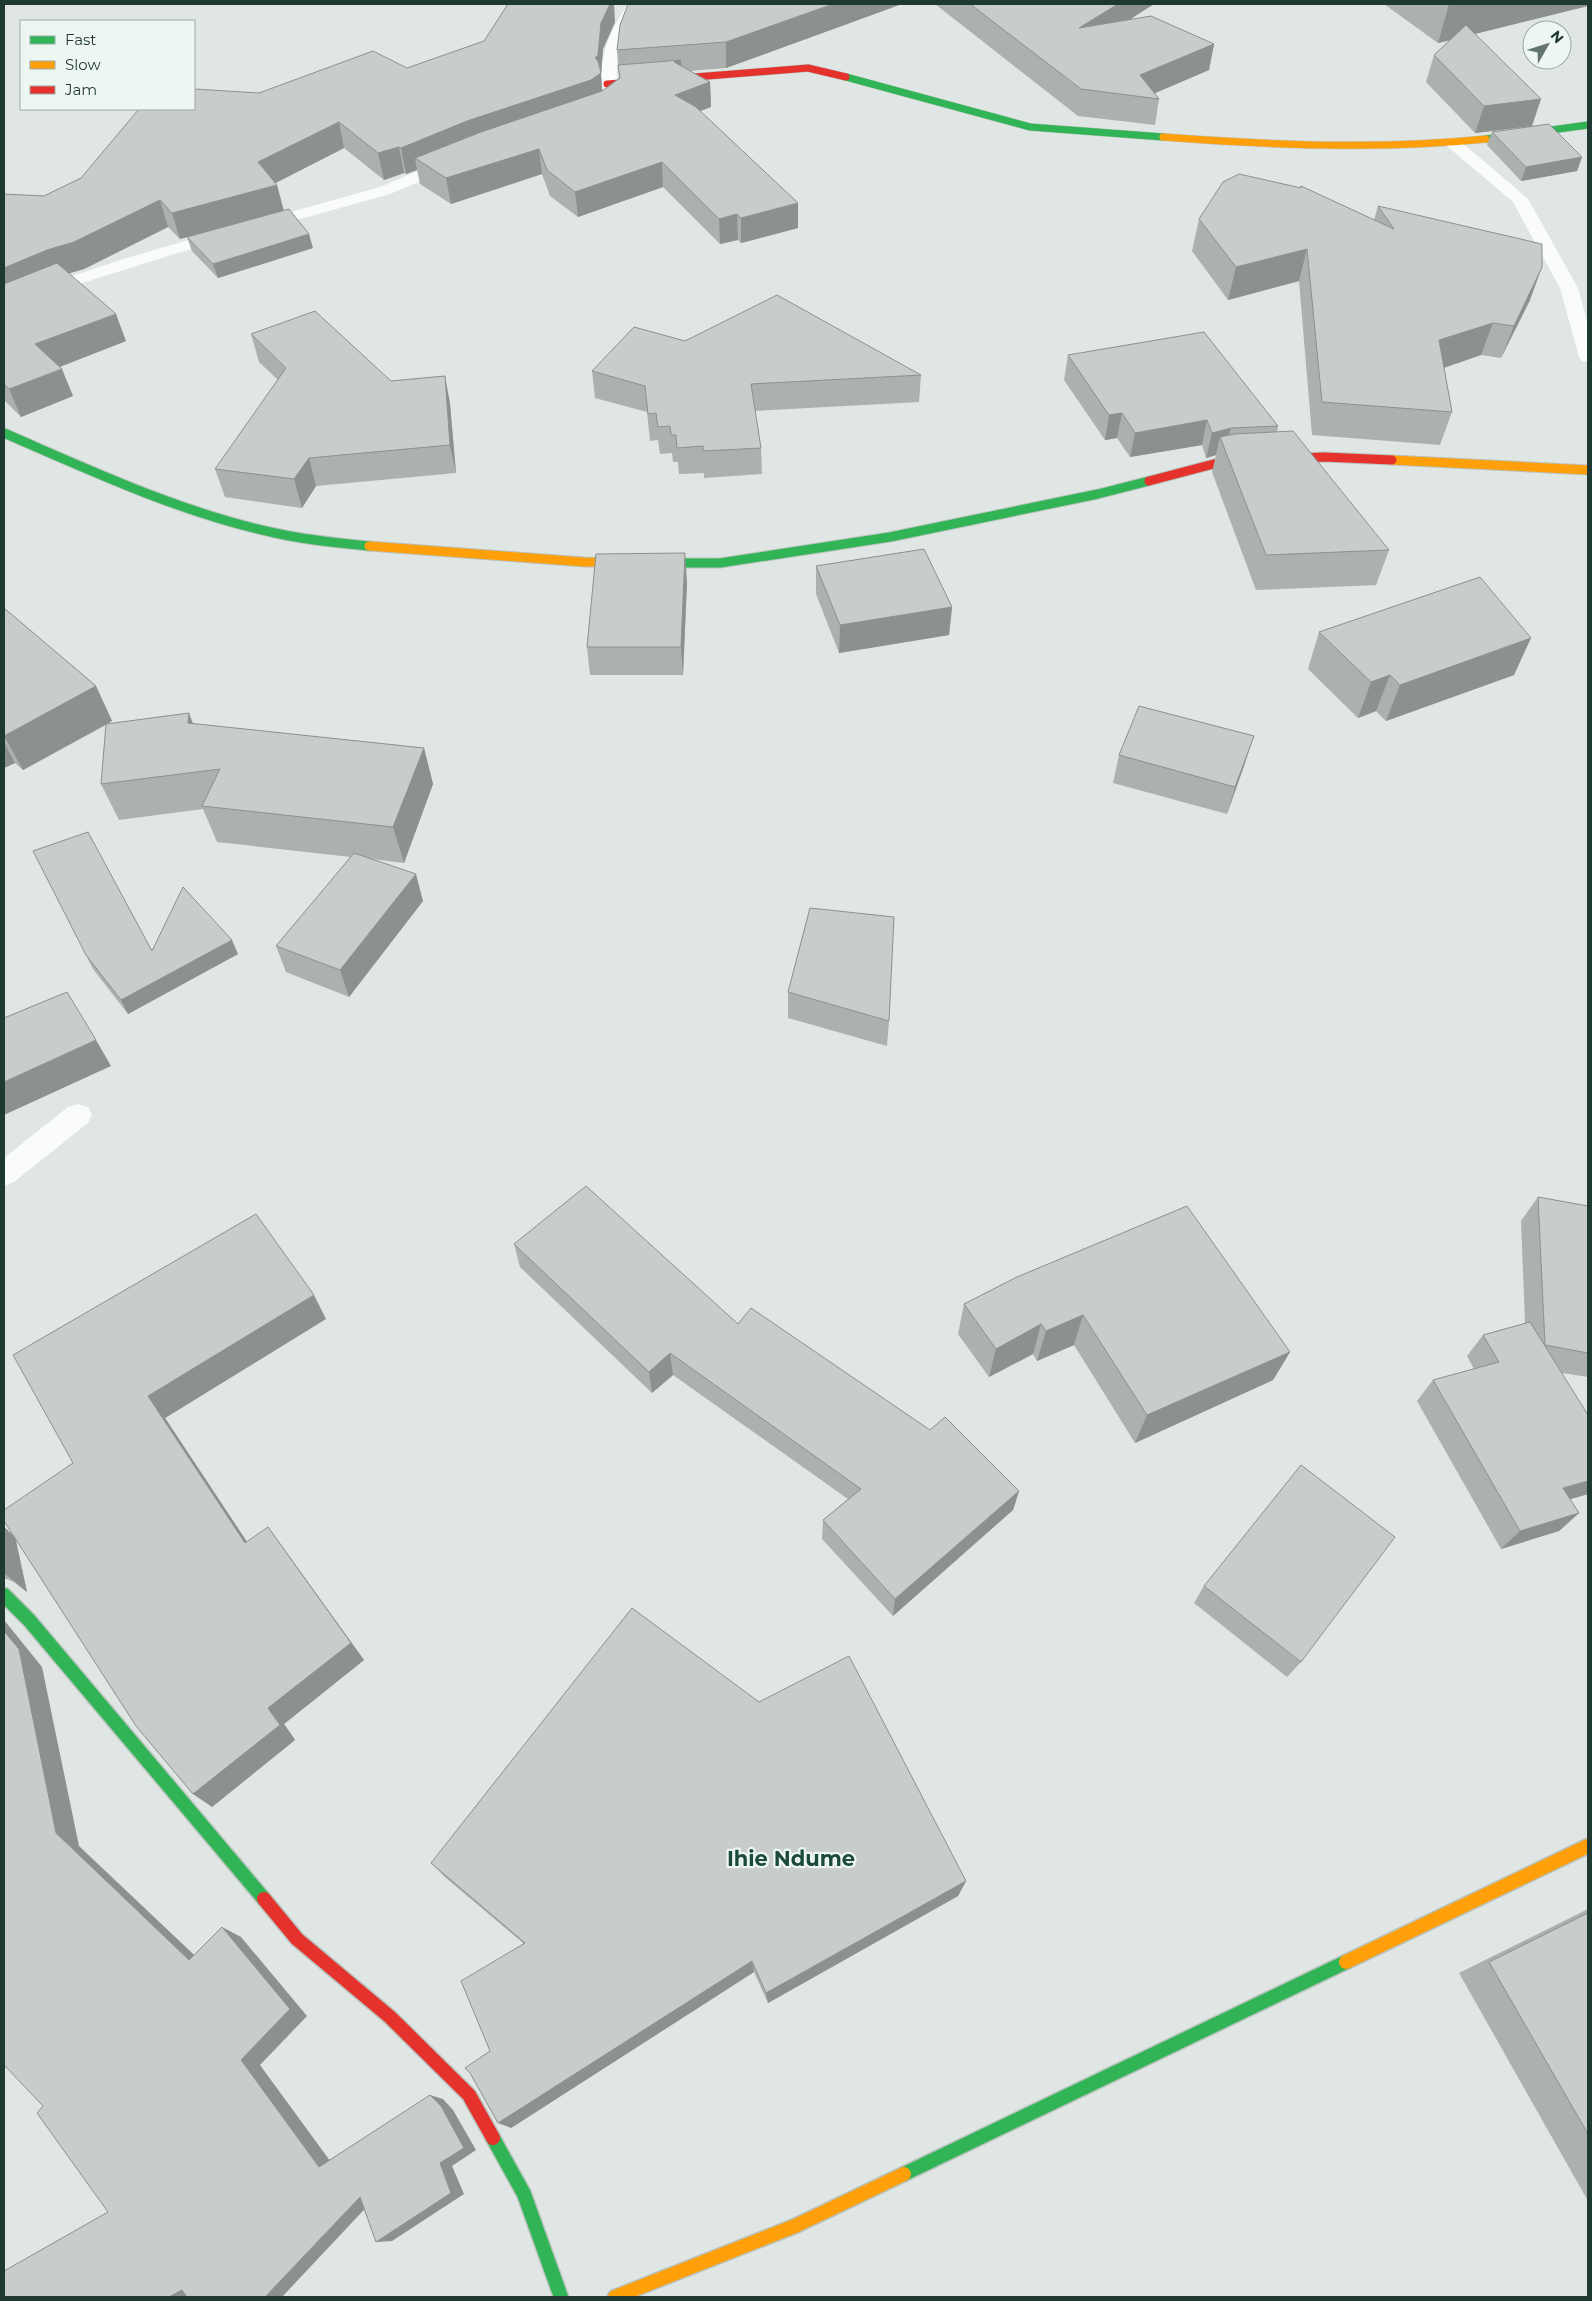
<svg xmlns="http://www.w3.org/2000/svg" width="1592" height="2301" font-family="Montserrat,sans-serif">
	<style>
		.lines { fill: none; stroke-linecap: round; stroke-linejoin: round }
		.fast-far2-casing { stroke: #b9c3be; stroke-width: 8 }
		.fast-far1-casing { stroke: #b9c3be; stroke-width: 11 }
		.fast-casing { stroke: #b9c3be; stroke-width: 17 }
		.slow-far2-casing { stroke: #b9c3be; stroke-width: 8 }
		.slow-far1-casing { stroke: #b9c3be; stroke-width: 11 }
		.slow-casing { stroke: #b9c3be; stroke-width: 17 }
		.jam-far2-casing { stroke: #b9c3be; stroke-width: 8 }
		.jam-far1-casing { stroke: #b9c3be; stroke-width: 11 }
		.jam-casing { stroke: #b9c3be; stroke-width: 17 }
		.street { fill: #fafbfb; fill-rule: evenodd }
		.fast-far2 { stroke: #30b455; stroke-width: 7 }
		.fast-far1 { stroke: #30b455; stroke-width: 9 }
		.fast { stroke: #30b455; stroke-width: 14 }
		.slow-far2 { stroke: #ff9f0a; stroke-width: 7 }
		.slow-far1 { stroke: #ff9f0a; stroke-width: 9 }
		.slow { stroke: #ff9f0a; stroke-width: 14 }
		.jam-far2 { stroke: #e5322d; stroke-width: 7 }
		.jam-far1 { stroke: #e5322d; stroke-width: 9 }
		.jam { stroke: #e5322d; stroke-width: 14 }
		.wall { fill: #acb0af }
		.shaded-wall { fill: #8c908e }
		.building { fill: #c8cdcb; stroke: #8c908e }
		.labels { text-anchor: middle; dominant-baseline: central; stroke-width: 4.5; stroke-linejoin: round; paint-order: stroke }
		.near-quarter-label { font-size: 21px; font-weight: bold; fill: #1b4a3d; stroke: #edf6f1 }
	</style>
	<rect width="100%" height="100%" fill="#e0e6e3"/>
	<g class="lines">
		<g class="fast-far2-casing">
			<g id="fast-far2">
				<path d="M846 77 1030 127 1163 137"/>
				<path d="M1486 139 1588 125"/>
			</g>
		</g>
		<g class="fast-far1-casing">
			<g id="fast-far1">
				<path d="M4 433C92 471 181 513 275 533 306 540 337 543 369 546"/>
				<path d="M664 563H720L890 537 1098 494 1149 481"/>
			</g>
		</g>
		<g class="fast-casing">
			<g id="fast">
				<path d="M4 1595 29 1620 264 1899"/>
				<path d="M493 2138 524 2194 561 2297"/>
				<path d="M904 2174 1346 1962"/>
			</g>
		</g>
		<g class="slow-far2-casing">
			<path id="slow-far2" d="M1163 137C1271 145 1378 150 1486 139"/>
		</g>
		<g class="slow-far1-casing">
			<g id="slow-far1">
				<path d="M1392 460 1588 470"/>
				<path d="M369 546 584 562 664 563"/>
			</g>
		</g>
		<g class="slow-casing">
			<g id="slow">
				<path d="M1346 1962 1588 1846"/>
				<path d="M615 2297 795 2226 904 2174"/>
			</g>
		</g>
		<g class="jam-far2-casing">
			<path id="jam-far2" d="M607 84 808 68 846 77"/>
		</g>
		<g class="jam-far1-casing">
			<path id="jam-far1" d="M1149 481 1225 461 1324 457 1392 460"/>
		</g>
		<g class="jam-casing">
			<path id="jam" d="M264 1899 297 1939 390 2017 469 2095 493 2138"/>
		</g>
		<g class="street">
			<path d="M628 4H642C622 35 610 64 621 101L607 112H597L594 109 605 100C595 63 608 34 628 4Z"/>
			<path d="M1453 138 1459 140 1528 199 1578 288 1588 325V362L1582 361 1579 357 1560 288 1513 202 1447 146 1445 143 1447 140Z"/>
			<path d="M453 157 459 159 461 162 459 165 390 194 171 255 70 287 4 313V302C124 252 251 225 376 188 402 180 426 164 453 157Z"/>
			<path d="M78 1104 88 1107 92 1115 88 1123 14 1182 4 1186V1158L68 1107Z"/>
		</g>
		<use href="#fast-far2" class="fast-far2"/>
		<use href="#fast-far1" class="fast-far1"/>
		<use href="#fast" class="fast"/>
		<use href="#slow-far2" class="slow-far2"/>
		<use href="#slow-far1" class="slow-far1"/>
		<use href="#slow" class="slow"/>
		<use href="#jam-far2" class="jam-far2"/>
		<use href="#jam-far1" class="jam-far1"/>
		<use href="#jam" class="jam"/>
	</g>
	<g class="wall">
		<path d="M902 4 726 68 690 71 710 82 711 107 700 111 798 228 741 243 738 240 720 244 663 187 578 217 550 196 542 174 451 204 420 184 417 170 406 174 404 173 384 180 344 148 275 183 277 185 283 211 313 248 218 278 192 251 187 237 180 239 168 227 84 269 69 273 126 341 60 367 73 396 21 417 4 400V194L44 196 259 93 407 68 615 22 603 49 601 75 602 91 619 78 617 50Z"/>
		<path d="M935 4H1154L1130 19 1214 44 1209 70 1155 93 1159 99 1155 125 1078 116Z"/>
		<path d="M1384 4H1588V6L1475 34 1532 126 1475 133 1426 82 1434 55 1451 40 1438 43Z"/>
		<path d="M1492 132 1582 157 1577 171 1521 181 1487 145Z"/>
		<path d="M1301 186 1374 220 1378 206 1530 300 1501 358 1481 355 1444 368 1452 412 1440 445 1312 435 1299 281 1228 300 1192 251 1199 219 1300 188Z"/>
		<path d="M251 334 391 381 445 376 450 404 456 473 316 486 302 508 225 497 215 469 278 380 259 362Z"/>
		<path d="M685 341 921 375 919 402 755 411 761 448 762 474 704 478V473L679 474 678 462H673L672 453 660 454 658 440 650 441 647 412 595 398 592 371Z"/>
		<path d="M1068 355 1278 426 1277 432 1389 550 1376 585 1256 590 1212 472 1216 455 1206 458 1202 445 1130 457 1117 438 1105 440 1064 380Z"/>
		<path d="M816 566 952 607 949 635 839 653 816 594Z"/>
		<path d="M687 582 683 675H590L587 647Z"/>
		<path d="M4 608 96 686 112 721 108 723 193 724 424 748 433 784 404 863 372 859 423 901 349 997 286 972 276 946 351 857 217 842 203 809 119 820 101 784 106 725 23 770 15 763 4 768Z"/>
		<path d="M1319 632 1514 675 1386 721 1376 711 1358 718 1308 669Z"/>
		<path d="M1119 755 1245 763 1227 814 1113 783Z"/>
		<path d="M152 951 238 954 128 1014 93 969 86 955Z"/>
		<path d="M788 992 889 1021 887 1046 788 1018Z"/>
		<path d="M1538 1197 1588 1206V1377L1562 1373 1588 1494 1570 1499 1579 1513 1559 1531 1501 1549 1417 1401 1433 1380 1474 1369 1467 1356 1483 1335 1525 1323 1521 1221Z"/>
		<path d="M514 1244 738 1324 1019 1491 1013 1510 893 1616 822 1539 823 1520 848 1499 673 1375 652 1393 520 1267Z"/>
		<path d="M1017 1277 1290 1352 1273 1380 1135 1443 1074 1345 1037 1361 1033 1354 989 1377 958 1334 964 1304Z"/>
		<path d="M326 1319 165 1418 247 1542 268 1527 364 1660 284 1724 295 1740 212 1807 16 1540 27 1592 14 1582 4 1578V1527L13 1535 4 1510Z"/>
		<path d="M1204 1586 1301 1662 1287 1677 1194 1603Z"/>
		<path d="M431 1863 966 1881 958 1896 768 2003 754 1972 511 2128 490 2051 523 1943 446 1878Z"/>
		<path d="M1588 1909V2201L1459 1973Z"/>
	</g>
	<g class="shaded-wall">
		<path d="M610 4H614L615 22 603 49 601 75 603 99 415 158 417 170 406 174 401 148 601 23Z"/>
		<path d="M833 4H902L726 68V42Z"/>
		<path d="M1118 4H1154L1076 54 1079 28Z"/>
		<path d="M1449 4H1588V6L1438 43Z"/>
		<path d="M1214 44 1209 70 1146 97 1140 75Z"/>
		<path d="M681 60 682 85 674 62Z"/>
		<path d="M710 82 711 107 676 120 675 95Z"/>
		<path d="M1541 99 1532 126 1475 133 1484 106Z"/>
		<path d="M339 122 344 148 266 188 277 185 284 211 180 239 172 213 258 162Z"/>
		<path d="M399 147 404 173 384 180 378 153Z"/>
		<path d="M539 149 542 174 451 204 446 178Z"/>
		<path d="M1582 157 1577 171 1521 181 1526 167Z"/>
		<path d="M662 162 663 187 578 217 575 192Z"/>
		<path d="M160 200 168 227 84 269 57 277 4 300V268Z"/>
		<path d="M798 203V228L741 243V218Z"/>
		<path d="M737 214 738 240 720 244 719 219Z"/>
		<path d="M309 234 313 248 218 278 213 264Z"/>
		<path d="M1307 249 1299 281 1228 300 1236 267Z"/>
		<path d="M1542 267 1530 300 1501 358 1514 326Z"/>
		<path d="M116 314 126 341 46 372 35 344Z"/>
		<path d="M1493 323 1481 355 1428 373 1439 340Z"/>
		<path d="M62 369 73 396 21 417 9 389Z"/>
		<path d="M445 376 450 404 456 473 450 445Z"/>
		<path d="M1122 413 1117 438 1105 440 1109 415Z"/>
		<path d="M1207 420 1202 445 1130 457 1135 433Z"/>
		<path d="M1231 428 1225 451 1220 437 1216 455 1206 458 1212 433Z"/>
		<path d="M309 458 316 486 302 508 294 479Z"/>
		<path d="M685 553 687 582 683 675 681 647Z"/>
		<path d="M952 607 949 635 839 653 840 625Z"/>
		<path d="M1531 638 1514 675 1386 721 1400 685Z"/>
		<path d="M1390 675 1376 711 1358 718 1371 682Z"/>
		<path d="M96 686 112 721 23 770 4 736Z"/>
		<path d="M189 713 203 750 188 723Z"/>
		<path d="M1254 736 1245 763 1227 814 1235 787Z"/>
		<path d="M4 742 15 763 4 768Z"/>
		<path d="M424 748 433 784 404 863 393 827Z"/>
		<path d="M416 874 423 901 349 997 340 970Z"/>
		<path d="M232 940 238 954 128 1014 121 1000Z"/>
		<path d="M96 1040 111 1066 4 1115V1082Z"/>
		<path d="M314 1295 326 1319 165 1418 261 1563 245 1543 148 1396Z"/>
		<path d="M1083 1315 1074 1345 1037 1361 1046 1331Z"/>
		<path d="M1041 1324 1033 1354 989 1377 996 1349Z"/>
		<path d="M1290 1352 1273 1380 1135 1443 1147 1415Z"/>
		<path d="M670 1353 673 1375 652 1393 649 1372Z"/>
		<path d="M1588 1481V1494L1544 1507 1563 1488Z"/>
		<path d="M1019 1491 1013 1510 893 1616 895 1599Z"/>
		<path d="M1579 1513 1559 1531 1501 1549 1520 1531Z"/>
		<path d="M4 1527 15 1537 27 1592 4 1573Z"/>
		<path d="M268 1527 364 1660 284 1724 295 1740 212 1807 193 1794 268 1708Z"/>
		<path d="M4 1620 42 1667 79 1846 209 1969 189 1960 56 1833 4 1631Z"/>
		<path d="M966 1881 958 1896 768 2003 766 1993Z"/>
		<path d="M222 1927 241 1937 307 2016 260 2065 336 2169 319 2167 241 2060Z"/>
		<path d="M752 1961 754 1972 511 2128 498 2123Z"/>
		<path d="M430 2095 443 2099 453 2110 476 2150 452 2166 464 2194 392 2241 376 2242Z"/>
		<path d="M360 2197 375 2198 282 2297H265Z"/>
		<path d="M182 2290 187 2297H169Z"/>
	</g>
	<g class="building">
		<path d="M508 4H610L601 23 598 55 595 58 598 61 601 73 591 80 467 121 401 148 399 147 378 153 339 122 258 162 277 185 172 213 160 200 74 242 47 250 4 268V194L44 196 81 178 139 109H194V89L259 93 373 51 407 68 484 41Z"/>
		<path d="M628 4H833L726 42 617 50 620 25Z"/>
		<path d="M970 4H1118L1079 28 1151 16 1214 44 1140 75 1159 99 1081 89Z"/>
		<path d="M1466 25 1541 99 1484 106 1434 55Z"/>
		<path d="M681 60 674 62 710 82 675 95 696 107 798 203 741 218 737 214 719 219 662 162 575 192 547 170 539 149 446 178 415 158 481 132 602 91 620 78 618 65Z"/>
		<path d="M1549 124 1582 157 1526 167 1492 132Z"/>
		<path d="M1239 174 1301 188V186L1394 229 1378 206 1542 244V267L1514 326 1493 323 1439 340 1452 412 1322 402 1307 249 1236 267 1199 219 1223 182Z"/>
		<path d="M289 209 309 234 213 264 187 237Z"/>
		<path d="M57 263 116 314 35 344 62 369 9 389 4 384V284Z"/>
		<path d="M777 295 921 375 751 384 761 448 703 451V446L677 448 676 435H671L670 426 658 427 656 413 648 414 645 386 592 371 634 327 685 341Z"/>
		<path d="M315 311 391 381 445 376 450 445 309 458 294 479 215 469 286 368 251 334Z"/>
		<path d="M1204 332 1278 426 1231 428 1212 433 1207 420 1135 433 1122 413 1109 415 1068 355Z"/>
		<path d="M1293 431 1389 550 1266 555 1220 437 1234 434Z"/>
		<path d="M924 549 952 607 840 625 816 566Z"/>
		<path d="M685 553 681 647H587L596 554Z"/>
		<path d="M1480 577 1531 638 1400 685 1390 675 1371 682 1319 632Z"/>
		<path d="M4 608 96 686 4 736Z"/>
		<path d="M1139 706 1254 736 1235 787 1119 755Z"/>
		<path d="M189 713 188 723 424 748 393 827 202 806 220 769 101 784 106 724Z"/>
		<path d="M88 832 152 951 183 887 232 940 121 1000 86 955 33 851Z"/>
		<path d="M354 853 416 874 340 970 276 946Z"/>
		<path d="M810 908 894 917 889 1021 788 992Z"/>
		<path d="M67 992 96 1040 4 1082V1018Z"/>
		<path d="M586 1186 738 1324 751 1308 930 1430 945 1417 1019 1491 895 1599 823 1520 861 1489 670 1353 649 1372 514 1244Z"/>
		<path d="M1538 1197 1588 1206V1353L1545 1345Z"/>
		<path d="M1187 1206 1290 1352 1147 1415 1083 1315 1046 1331 1041 1324 996 1349 964 1304 1017 1277Z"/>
		<path d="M256 1214 314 1295 148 1396 245 1543 268 1527 351 1643 268 1708 280 1725 193 1794 136 1726 4 1521V1510L73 1463 13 1355Z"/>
		<path d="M1530 1322 1588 1415V1481L1563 1488 1579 1513 1520 1531 1433 1380 1499 1362 1483 1335Z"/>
		<path d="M1301 1465 1395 1537 1301 1662 1204 1586Z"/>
		<path d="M632 1608 759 1702 849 1656 966 1881 766 1993 752 1961 498 2123 470 2073 465 2068 490 2051 461 1981 525 1943 431 1863Z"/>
		<path d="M4 1631 19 1649 56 1833 189 1960 222 1927 290 2009 241 2060 319 2167 430 2095 441 2106 464 2148 440 2163 451 2193 376 2242 360 2197 265 2297H187L182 2290 169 2297H4V2271L108 2212 37 2113 43 2106 4 2065Z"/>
		<path d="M1588 1913V2134L1489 1962Z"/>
	</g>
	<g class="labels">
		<g class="near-quarter-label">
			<text x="791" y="1858">Ihie Ndume</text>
		</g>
	</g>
	<rect width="1592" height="2301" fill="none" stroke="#1f3831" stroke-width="10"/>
	<rect x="20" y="20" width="175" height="90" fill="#edf6f1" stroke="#9baaa4"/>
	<rect x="30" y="36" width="25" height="8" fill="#30b455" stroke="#9baaa4"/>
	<text x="65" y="45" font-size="15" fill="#1f3831">Fast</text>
	<rect x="30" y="61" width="25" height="8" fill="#ff9f0a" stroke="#9baaa4"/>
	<text x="65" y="70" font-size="15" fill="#1f3831">Slow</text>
	<rect x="30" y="86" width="25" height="8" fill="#e5322d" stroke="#9baaa4"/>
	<text x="65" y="95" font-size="15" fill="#1f3831">Jam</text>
	<g transform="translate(1547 45) rotate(51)"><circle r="24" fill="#edf6f1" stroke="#9baaa4"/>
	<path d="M0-4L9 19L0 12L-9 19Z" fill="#63756f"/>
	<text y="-8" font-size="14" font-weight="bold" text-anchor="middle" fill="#1f3831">N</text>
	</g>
</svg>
